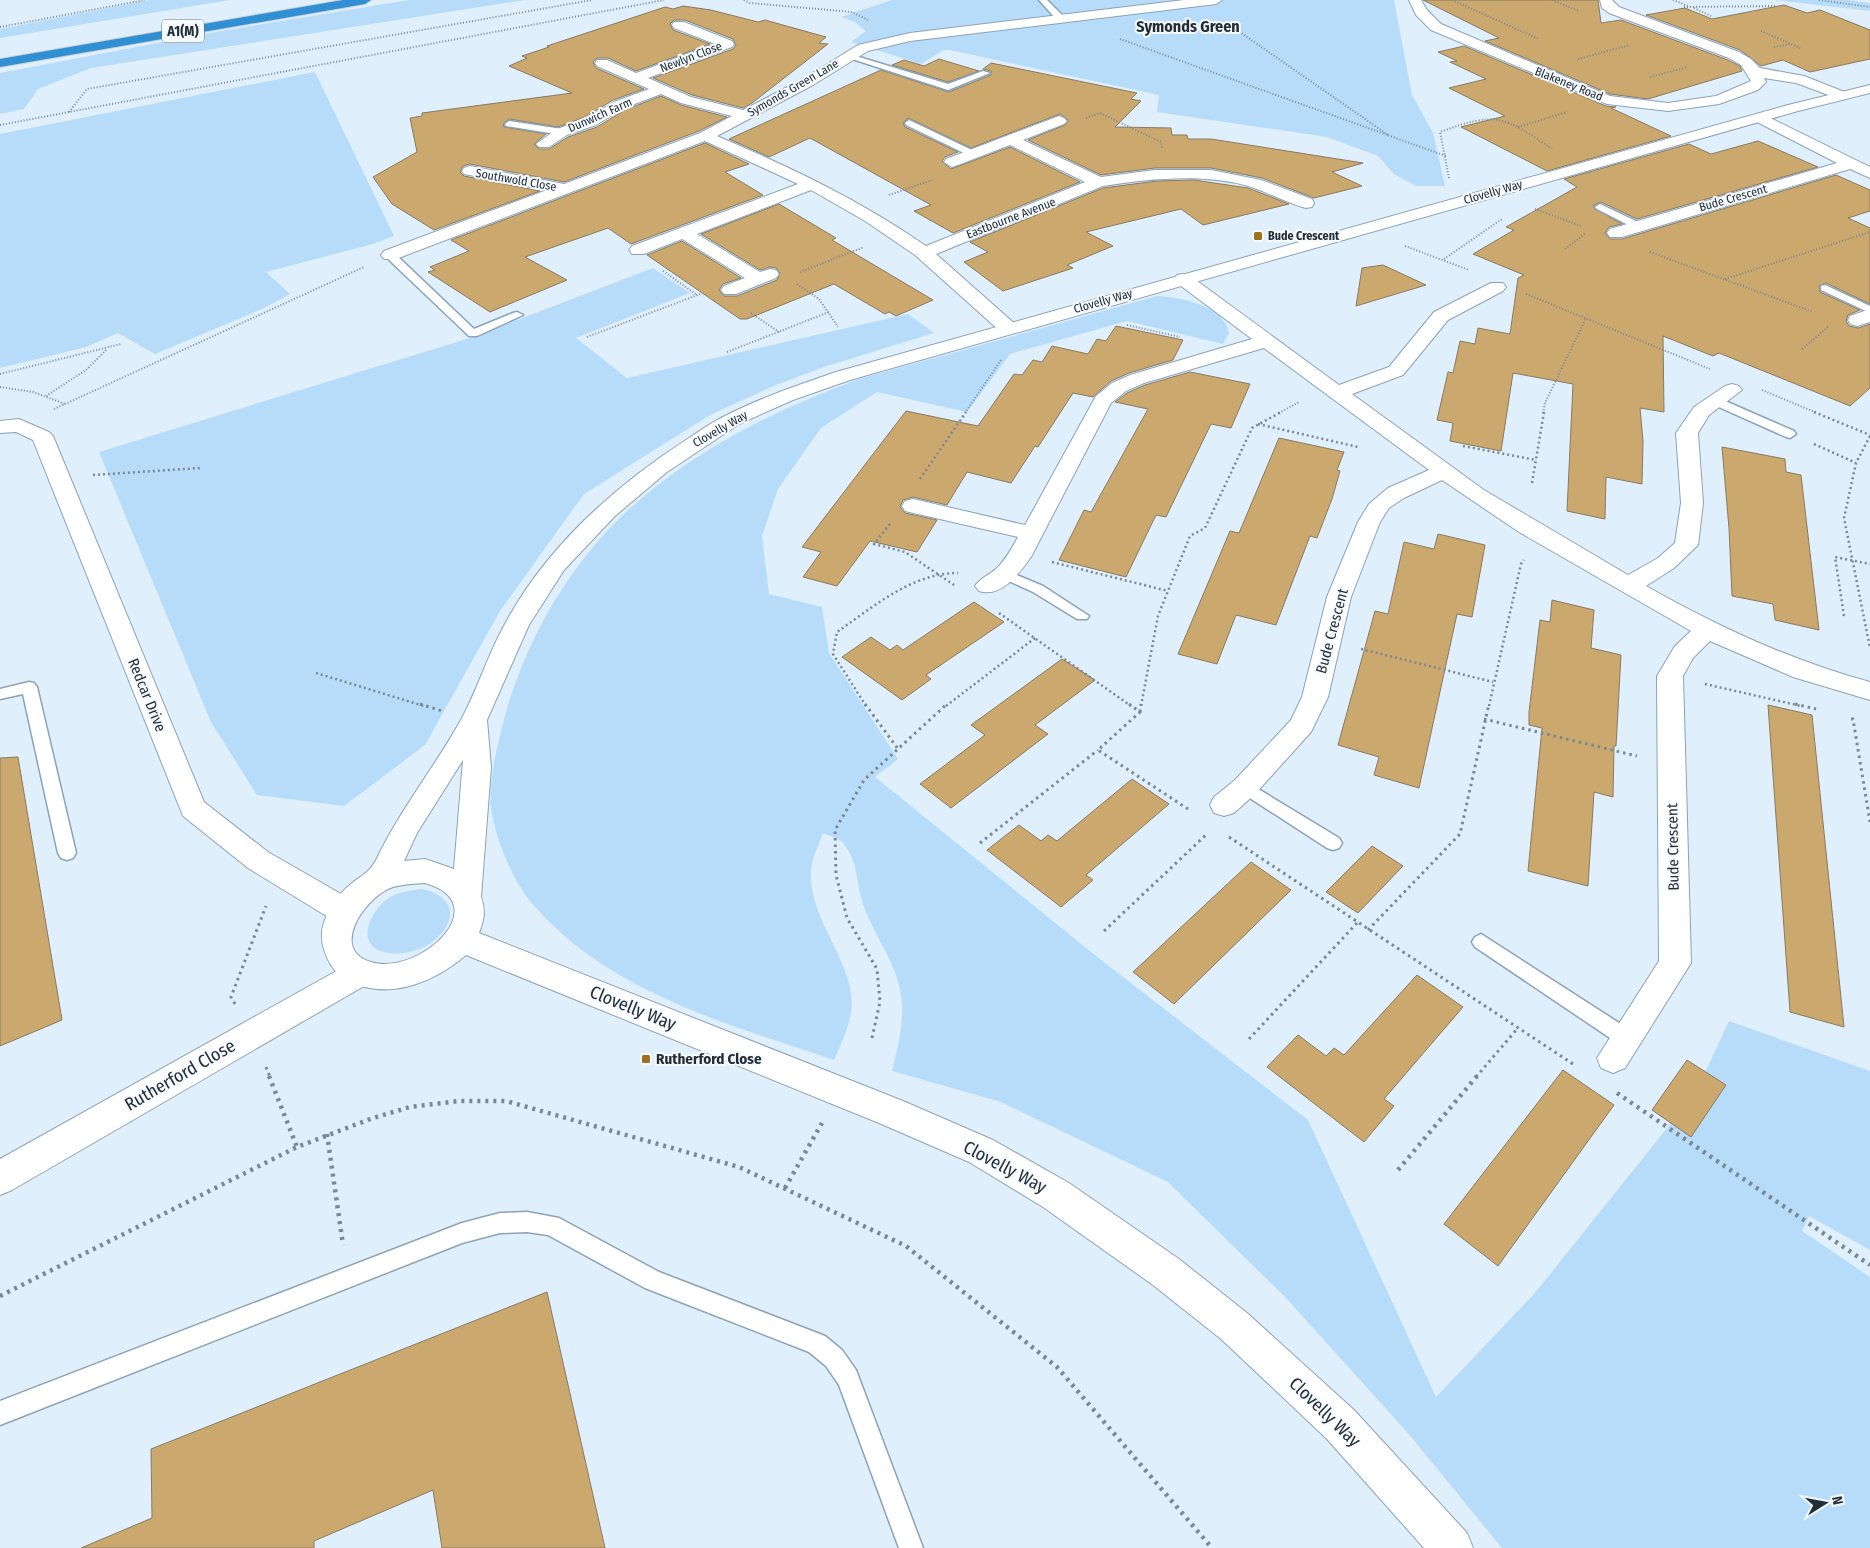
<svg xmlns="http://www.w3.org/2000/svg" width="1870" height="1548" font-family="'Fira Sans Condensed',sans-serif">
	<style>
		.green { fill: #b7dcfa }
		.building { fill: #cba86e; stroke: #897a61 }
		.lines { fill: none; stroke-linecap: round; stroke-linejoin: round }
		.service-casing { stroke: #8ba3b7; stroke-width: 3 }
		.minor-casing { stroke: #8ba3b7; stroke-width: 2 }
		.tertiary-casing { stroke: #8ba3b7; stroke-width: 2 }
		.motorway-casing { stroke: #cfd1d3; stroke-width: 2 }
		.path-far3 { stroke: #7b8892; stroke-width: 2; stroke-dasharray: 1 2; stroke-linecap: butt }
		.path-far2 { stroke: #7b8892; stroke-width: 2.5; stroke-dasharray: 2 3; stroke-linecap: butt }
		.path-far1 { stroke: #7b8892; stroke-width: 3; stroke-dasharray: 2.5 4; stroke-linecap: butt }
		.path { stroke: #7b8892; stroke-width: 4.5; stroke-dasharray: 3 5; stroke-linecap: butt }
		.service { fill: #fff; fill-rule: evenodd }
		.minor { fill: #fff; fill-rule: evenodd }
		.tertiary { fill: #fff; fill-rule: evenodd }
		.motorway { fill: #3190d3; fill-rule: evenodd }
		.poi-dot { fill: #9c7220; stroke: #f5faff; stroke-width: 2 }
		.labels { text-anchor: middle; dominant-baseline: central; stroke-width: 4; stroke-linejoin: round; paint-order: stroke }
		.far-street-label { font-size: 12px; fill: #232d35; stroke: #f5faff }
		.far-poi-label { font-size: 12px; font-weight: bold; fill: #232d35; stroke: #f5faff; text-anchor: start }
		.shield { fill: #f5faff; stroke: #626a72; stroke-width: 1 }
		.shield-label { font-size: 14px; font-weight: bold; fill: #232d35 }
		.street-label { font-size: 15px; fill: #232d35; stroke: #f5faff }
		.poi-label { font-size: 15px; font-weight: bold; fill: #232d35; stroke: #f5faff; text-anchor: start }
		.far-district-label { font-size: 16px; font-weight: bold; fill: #232d35; stroke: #f5faff }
		.near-street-label { font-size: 18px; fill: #232d35; stroke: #f5faff }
	</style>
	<rect width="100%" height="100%" fill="#dfeffc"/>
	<g class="green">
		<path d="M150 0H230L0 38V29Z"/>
		<path d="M409 0H525L91 68 38 89 24 109 0 114V73L215 32Z"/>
		<path d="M892 0H1394L1412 95 1433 133 1445 186H1416L1394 174 1378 156 1327 137 1157 112 1159 95 950 50H944L921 64 851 42 866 31 855 22 841 17Z"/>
		<path d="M1775 0H1848L1870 3V11Z"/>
		<path d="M315 72 394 236 373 244 266 272 290 294 264 308 155 354 118 333 86 347 0 368V134Z"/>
		<path d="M653 268 690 293 576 338 627 378 908 314 934 333 824 367 771 387 710 415 584 494 500 611 425 745 344 806 257 795 211 722 99 452 470 338Z"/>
		<path d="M1157 296C1180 297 1224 305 1229 333L1223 344 1127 321 1010 354 967 412 877 392 821 428 778 489 762 536 769 594 822 607 829 653 898 759 875 777 1101 960 1308 1120 1436 1397 1534 1294 1696 1092 1729 1021 1870 1071V1250L1809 1216 1802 1231 1870 1277V1548H1502L1407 1432 1286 1298 1168 1182 1001 1102 892 1071C898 1046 905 1020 901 995 896 959 870 932 861 897 856 878 857 859 843 843 839 838 829 836 823 833 819 844 812 858 811 870 807 920 859 967 851 1013 848 1029 841 1045 834 1060 730 1025 612 993 536 908 513 883 496 841 491 808 489 786 494 761 499 740 519 648 570 558 642 498 706 444 780 408 859 379Z"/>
		<path d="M422 889C483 903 432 964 384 952 352 944 373 906 392 896 401 892 411 890 422 889Z"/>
	</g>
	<g class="building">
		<path d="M1423 0H1598L1601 23 1621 20 1728 60 1740 66 1742 71 1648 99 1610 94 1485 41 1499 38Z"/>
		<path d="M1784 5 1807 13 1820 10 1870 30V59L1810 72 1783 60 1761 66 1740 50 1646 15 1685 8 1712 19Z"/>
		<path d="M683 6 711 10 758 22 765 20 826 37 819 43 828 44 752 103 743 108 692 95 653 78 733 49 736 45 733 39 685 20H674L670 24 673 30 710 44 636 71 608 58H597L593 62 596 68 644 89 613 100 585 117 558 127 509 119 503 124 504 127 546 134 534 144 539 149H549L568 137 597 127 625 110 661 96 681 105 727 117 699 131 564 182 470 164 463 166 460 172 464 176 540 191 434 230 392 204 373 177 417 152 410 118 422 116V113L572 93 509 66 527 58 522 56 549 47 547 46 665 7 673 9Z"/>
		<path d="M1464 46 1606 106 1616 107 1611 108 1671 136 1547 171 1461 127 1505 116 1449 88 1486 79 1450 62 1457 61 1438 52Z"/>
		<path d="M939 59 979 71 948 82 892 65 904 60 924 66Z"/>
		<path d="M991 63 1137 93 1131 99 1141 101 1115 127 1171 128 1172 135H1187L1188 139H1211L1363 163 1332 172 1362 186 1314 198 1262 178 1211 168H1155L1101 175 1028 140 1065 125 1068 120 1060 114 971 148 908 118 903 123 905 127 958 152 945 157 942 161 951 169 1010 147 1080 182 953 233 914 211 931 205 810 138 769 157 729 139 881 70 949 92 991 75V71L983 69Z"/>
		<path d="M1758 141 1818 167 1637 219 1601 202 1594 205V208L1622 224 1609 227 1605 233 1610 239H1622L1836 175 1870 190V211L1848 218 1870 228V304L1826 283 1819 286 1820 292 1860 310 1848 315 1846 321 1849 326 1858 328 1870 324V388L1850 406 1719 353 1713 356 1663 336 1664 412 1640 408 1643 441 1642 484 1606 477 1605 519 1567 511 1573 384 1513 373 1501 451 1450 441 1453 423 1437 420 1448 372 1453 373 1460 341 1475 344 1478 328 1510 334 1518 278 1524 275 1473 254 1514 230 1506 227 1577 187 1564 179 1689 144 1711 154Z"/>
		<path d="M705 143 749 164 725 172 763 195 631 244 608 228 525 257 567 280 490 312 428 272 435 270 430 267 469 251 451 240Z"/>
		<path d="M1194 180 1248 188 1289 204 1203 225 1181 209 1086 232 1113 246 1067 265 1073 268 1003 291 964 262 988 252 970 242 1103 188 1157 181Z"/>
		<path d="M779 204 836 238 832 240 933 300 896 316 889 312 885 314 834 284 747 319H740L647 255 682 241 741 278 723 284 719 290 724 296H737L777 280 780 273 776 268 770 267 760 270 701 234Z"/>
		<path d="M1383 265 1426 285 1356 306 1362 268Z"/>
		<path d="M1116 326 1183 340 1173 360 1129 373 1111 381 1093 397 1073 393 1038 447 1035 446 1011 483 967 472 947 505 913 497 903 500 900 507 905 513 937 520 917 552 870 541 837 586 803 577 821 552 802 547 906 411 978 426 1014 374 1022 375 1033 360 1042 362 1052 346 1088 354 1097 339 1106 341Z"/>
		<path d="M1190 372 1250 384 1231 428 1211 424 1166 517 1156 515 1126 577 1059 560 1084 510 1091 512 1148 409 1115 402 1127 393 1145 385Z"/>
		<path d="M1279 438 1344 452 1337 470 1340 471 1332 499 1317 538 1310 536 1276 625 1236 615 1217 664 1178 654 1230 531 1239 533Z"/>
		<path d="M1722 447 1785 459 1786 472 1801 475 1819 630 1775 620 1773 604 1732 596 1729 528Z"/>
		<path d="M1438 534 1485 545 1472 617 1457 614 1419 788 1374 775 1379 757 1338 745 1375 611 1388 614 1404 542 1434 549Z"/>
		<path d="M1552 600 1594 610 1591 648 1621 655 1616 746H1614L1613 797 1594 792 1588 886 1528 871 1542 728 1529 725V712L1540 620 1550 622Z"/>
		<path d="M974 602 1004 622 926 675 931 679 902 700 842 657 871 637 890 650 897 645 903 650Z"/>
		<path d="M1062 659 1095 680 1035 725 1048 734 951 808 920 784 985 735 971 725Z"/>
		<path d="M1768 705 1812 715 1844 1027 1790 1012Z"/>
		<path d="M18 757 62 1020 0 1046V758Z"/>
		<path d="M1132 779 1169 804 1086 875 1093 880 1061 907 987 850 1019 825 1041 841 1048 835 1057 841Z"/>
		<path d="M1372 846 1403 866 1358 913 1326 892Z"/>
		<path d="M1251 862 1291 890 1174 1004 1133 972Z"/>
		<path d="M1417 975 1463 1007 1384 1099 1394 1106 1364 1142 1267 1067 1298 1035 1326 1056 1334 1048 1344 1055Z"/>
		<path d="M1687 1060 1726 1085 1691 1137 1652 1110Z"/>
		<path d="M1563 1070 1614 1105 1498 1266 1444 1224Z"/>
		<path d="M547 1292 605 1548H442L433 1490 314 1541V1548H81L152 1518 151 1449Z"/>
	</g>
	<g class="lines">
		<g class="service-casing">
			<g id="service">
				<path d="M1039 0H1047L1063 16V20H1057Z"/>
				<path d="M846 53 948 84 983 71 990 73 948 90 846 57Z"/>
				<path d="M909 120 976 152 978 154 970 156 906 125 905 123Z"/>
				<path d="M509 121 562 129 567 132 562 135 506 126 505 124Z"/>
				<path d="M1600 204 1642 224 1643 226 1634 228 1597 209 1595 207Z"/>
				<path d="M390 252 394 253 474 329 513 313 517 312 523 315 477 336H469L386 257 385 255Z"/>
				<path d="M1825 285 1870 306V313L1821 290V286Z"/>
				<path d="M1716 397 1794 431 1796 434 1790 438 1786 437 1712 404 1710 401Z"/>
				<path d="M1005 570 1043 586 1089 616 1087 619H1077L1033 592 1000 577 998 574Z"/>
				<path d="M29 682 34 683 37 687 76 853 73 858 67 860 61 858 58 853 23 694 0 699V689Z"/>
				<path d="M1245 781 1339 838 1342 843 1339 848 1333 850 1327 848 1239 791 1237 787 1239 783Z"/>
				<path d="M1481 934 1633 1032 1636 1038 1633 1044 1626 1046 1619 1044 1475 947 1472 942 1475 937Z"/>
				<path d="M527 1212 559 1218 659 1272 825 1336 842 1350 856 1370 923 1548H899L839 1385 826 1366 809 1352 645 1288 548 1235 527 1232 500 1233 462 1243 0 1425V1401L462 1223 500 1213Z"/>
			</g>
		</g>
		<g class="minor-casing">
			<g id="minor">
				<path d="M1184 0H1222L1216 4 910 41 868 51 813 85 717 136C790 167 860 200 926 246L1085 182 1010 145 958 165 952 167 944 162 946 159 1059 116 1064 118 1067 121 1064 124 1023 140 1101 177 1155 170H1211L1261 180 1312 199 1314 203 1312 207 1306 208C1286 203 1268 192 1248 186 1201 173 1150 179 1103 186L936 254 1015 324 1018 328 1015 332H1001L915 255 865 221 811 190 697 234 760 272 770 269 776 270 779 274 776 278 736 294H724L721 290 724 286 745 278 682 239 644 254H632L629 250 632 246 798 184 705 141 396 259H384L381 255 384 251 547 190 464 174 462 171 464 168 470 166 564 184 700 133 732 116 681 103 661 94 624 108 596 125 567 135 549 147H539L536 144 557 129 586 119 614 102 649 89 597 66 595 63 597 60H607L636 73 715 44 674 28 672 25 674 22H684L732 41 734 44 732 47 648 78 691 97 743 110 803 79 858 45 910 33Z"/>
				<path d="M1409 0H1421L1427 10 1441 24 1610 96 1668 103 1716 96 1751 81 1741 65 1729 58 1609 13 1602 8 1600 0H1612L1619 7 1739 52 1751 59 1760 68 1804 76 1847 93 1849 96 1842 100 1796 83 1764 78 1766 82 1758 90 1719 104 1668 111 1607 104 1431 30 1416 15Z"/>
				<path d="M1760 113 1870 167V178L1850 169 1622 237H1610L1607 233 1610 229 1837 163 1755 121 1752 118 1755 115Z"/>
				<path d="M1183 274 1189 275 1339 385 1389 367 1434 312 1491 283H1503L1506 287 1503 291 1448 320 1403 375 1352 394 1484 490 1628 575 1658 558 1675 543 1681 503 1676 433 1694 407 1725 386 1732 384 1739 386 1742 390 1709 415 1698 433 1703 503 1698 545 1674 568 1646 586C1717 626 1791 661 1870 682V700L1793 677 1710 641 1693 658 1683 676 1691 963 1625 1068 1613 1073 1601 1068 1597 1058 1659 961 1657 676 1675 646 1691 631 1519 532 1442 480 1404 498 1389 508 1380 522 1351 597 1328 697 1311 732 1255 794 1234 813 1224 816 1214 813 1210 805 1214 797 1235 780 1291 720 1302 697 1327 597 1358 522 1369 504 1388 488 1429 470 1264 348 1144 383 1126 391 1111 403 1031 557C1019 574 1001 598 979 591L975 586C981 577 990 575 997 568 1006 559 1012 548 1018 537L905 511 902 506 905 501 913 499 1025 525 1096 396 1112 383 1130 375 1252 339 1177 283 1174 279 1177 275Z"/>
				<path d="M1870 309V322L1857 326 1850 324 1848 320 1850 316Z"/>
				<path d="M19 419 49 432 53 436 204 802 268 852 355 902 359 911 355 920 344 923 333 920 248 868 183 816 33 440 16 432 0 433V421Z"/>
				<path d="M360 960 371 964 376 973 371 982 12 1190 0 1195V1159L349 964Z"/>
			</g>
		</g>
		<g class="tertiary-casing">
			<path id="tertiary" d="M1870 85V93L1798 111 850 380 793 400 739 424 667 472 615 516 564 570 529 625 487 720 491 767 481 897C486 911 484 920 479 933L903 1101 993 1140 1069 1183 1179 1259 1247 1313 1354 1410 1467 1533 1473 1548H1424L1326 1438 1221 1339 1153 1285 1043 1207 969 1162 879 1123 466 955C437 980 396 998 358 985 347 981 337 975 331 965 325 955 321 944 322 932 324 914 338 894 352 883 362 875 370 872 376 860 401 808 435 767 462 718 478 688 488 654 505 624 546 547 616 485 689 438 701 430 714 421 727 415 762 397 799 385 836 372L1788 105ZM463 760 454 869 425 859 404 861 417 833ZM425 883C498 904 419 977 371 962 330 950 363 901 388 889 399 884 412 884 425 883Z"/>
		</g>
		<g class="motorway-casing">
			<path id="motorway" d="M343 0H371L365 4 0 67V59Z"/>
		</g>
		<g class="path-far3">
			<path d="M744 0 750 3 852 12 868 20"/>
			<path d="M1452 0 1539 39"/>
			<path d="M1552 0 1579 11"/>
			<path d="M1673 0 1688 6"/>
			<path d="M1819 0 1870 7"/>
			<path d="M1684 7 1777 6"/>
			<path d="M1694 8 1711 16"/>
			<path d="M1227 23 1388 135"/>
			<path d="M0 27 145 0"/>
			<path d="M1761 31 1800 48"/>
			<path d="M1120 39 1446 156"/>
			<path d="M1774 47 1791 44"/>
			<path d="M1578 59 1630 45"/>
			<path d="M1650 77 1688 67"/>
			<path d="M69 112 87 89 592 0"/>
			<path d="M1086 118 1100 113 1161 142 1162 148"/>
			<path d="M0 125 664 0"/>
			<path d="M1518 127 1567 112"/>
			<path d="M1449 178 1440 132C1497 111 1503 116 1552 149"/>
			<path d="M889 195 932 180"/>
			<path d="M1535 209 1581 226"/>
			<path d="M1405 246 1469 270"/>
			<path d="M1565 249 1586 233"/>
			<path d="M1650 252 1813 312"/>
			<path d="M1444 259 1502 219"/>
			<path d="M663 271 697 295"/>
			<path d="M800 272 864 247"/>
			<path d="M1725 279 1870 232"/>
			<path d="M797 284 819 299 838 327"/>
			<path d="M1526 294 1710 369"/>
			<path d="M751 313 779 332"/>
			<path d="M1127 325 1180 337"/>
			<path d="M587 337 700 294"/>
			<path d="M1802 349 1828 327"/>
			<path d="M727 352 829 312"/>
			<path d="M0 374 121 344"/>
			<path d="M0 387 33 392 65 404"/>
			<path d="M1762 390 1817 413"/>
			<path d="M46 396 86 370 106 350"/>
			<path d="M54 409 364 267"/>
			<path d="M965 413 1001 360"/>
			<path d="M1279 413 1299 402"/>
			<path d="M1543 413 1545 403 1586 318"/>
		</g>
		<g class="path-far2">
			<path d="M1814 412 1870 435"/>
			<path d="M1258 424 1358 447"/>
			<path d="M1870 436 1856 463 1844 518 1870 648"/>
			<path d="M1814 444 1856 463"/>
			<path d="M1463 446 1536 460"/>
			<path d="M93 475 200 468"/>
			<path d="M920 479 966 412"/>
			<path d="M1532 483 1544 412"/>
			<path d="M890 524 874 544 905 552 954 585"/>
			<path d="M1052 562 1168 591"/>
			<path d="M999 613 1131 706"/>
			<path d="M1844 616 1835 557 1870 564"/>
			<path d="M1361 649 1493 682"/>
			<path d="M316 673 424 706"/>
			<path d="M1705 684 1801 706"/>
			<path d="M866 706 833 654 837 632C873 607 912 573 958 573"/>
			<path d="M946 706 1035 638"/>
			<path d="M1141 706 1158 616 1190 536 1205 528 1252 428 1281 412"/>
			<path d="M1489 706 1521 564 1524 560"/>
		</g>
		<g class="path-far1">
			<path d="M420 704 442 711"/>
			<path d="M865 704 898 749"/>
			<path d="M1129 704 1140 712 1098 750 1191 811"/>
			<path d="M1795 704 1816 709"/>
			<path d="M1140 712 1141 704"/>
			<path d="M1484 719 1637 756"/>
			<path d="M1851 719H1853L1870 822"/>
			<path d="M1229 837 1576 1066"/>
			<path d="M980 843 1098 750"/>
			<path d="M1368 930 1460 834 1489 704"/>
			<path d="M1104 931 1208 833"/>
			<path d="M235 1004 231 997 266 906"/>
			<path d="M872 1038 880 1002 877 969 847 918 836 875 835 830 864 780 947 704"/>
			<path d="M1249 1039 1357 923"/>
			<path d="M266 1067 270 1077"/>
			<path d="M1476 1077 1517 1029"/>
		</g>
		<g class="path">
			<path d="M269 1076 297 1147 373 1118 410 1107 459 1101H506L739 1167 906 1246 1057 1367 1212 1548"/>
			<path d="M1617 1093 1870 1265"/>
			<path d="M327 1134 343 1245"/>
			<path d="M1398 1170 1477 1076"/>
			<path d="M785 1188 822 1123"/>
			<path d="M0 1296 297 1147"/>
		</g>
		<use href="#service" class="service"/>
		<use href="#minor" class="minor"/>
		<use href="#tertiary" class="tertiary"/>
		<use href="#motorway" class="motorway"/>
	</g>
	<g class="poi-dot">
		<rect x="1253" y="231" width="10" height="10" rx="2.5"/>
		<rect x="641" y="1054" width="10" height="10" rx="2.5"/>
	</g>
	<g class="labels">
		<g class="far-street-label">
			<text transform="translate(691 57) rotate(-21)">Newlyn Close</text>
			<text transform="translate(1569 84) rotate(22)">Blakeney Road</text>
			<text transform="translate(793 88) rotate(-30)">Symonds Green Lane</text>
			<text transform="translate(600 115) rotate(-24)">Dunwich Farm</text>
			<text transform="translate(516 180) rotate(10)">Southwold Close</text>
			<text transform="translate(1493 192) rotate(-16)">Clovelly Way</text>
			<text transform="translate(1733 198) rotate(-16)">Bude Crescent</text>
			<text transform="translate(1011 218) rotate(-21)">Eastbourne Avenue</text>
			<text transform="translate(1103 301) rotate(-16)">Clovelly Way</text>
			<text transform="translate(720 429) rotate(-30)">Clovelly Way</text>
		</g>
		<g class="far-poi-label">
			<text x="1268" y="236">Bude Crescent</text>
		</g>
		<rect class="shield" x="162" y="19.5" width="42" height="23" rx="4"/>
		<g class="shield-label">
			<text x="183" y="31">A1(M)</text>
		</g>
		<g class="street-label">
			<text transform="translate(1332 631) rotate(-75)">Bude Crescent</text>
			<text transform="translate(147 695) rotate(68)">Redcar Drive</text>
			<text transform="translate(1673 847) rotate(-91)">Bude Crescent</text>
		</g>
		<g class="poi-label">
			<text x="656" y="1059">Rutherford Close</text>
		</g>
		<g class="far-district-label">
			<text x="1188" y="26">Symonds Green</text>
		</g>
		<g class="near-street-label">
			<text transform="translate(633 1008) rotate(22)">Clovelly Way</text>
			<text transform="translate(180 1075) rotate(-30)">Rutherford Close</text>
			<text transform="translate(1005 1167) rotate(28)">Clovelly Way</text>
			<text transform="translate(1325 1412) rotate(44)">Clovelly Way</text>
		</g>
	</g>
	<g transform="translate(1825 1503) rotate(79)" stroke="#f5faff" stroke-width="4" paint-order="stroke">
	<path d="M0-4L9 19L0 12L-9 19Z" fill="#232d35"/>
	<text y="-8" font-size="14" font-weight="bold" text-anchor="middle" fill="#232d35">N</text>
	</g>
</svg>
